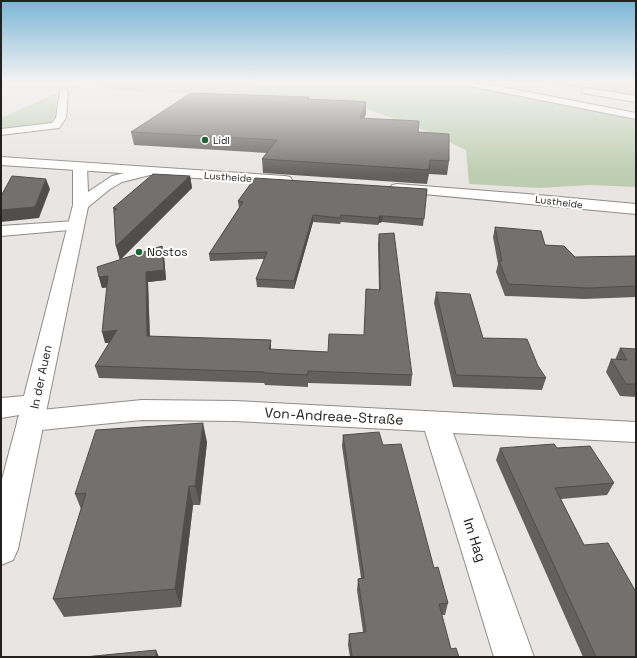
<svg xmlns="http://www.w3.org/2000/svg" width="637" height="658" font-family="'Space Grotesk',sans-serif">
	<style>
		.green { fill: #bdcdb0 }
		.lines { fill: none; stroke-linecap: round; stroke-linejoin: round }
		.minor-casing { stroke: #8f8c89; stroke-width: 2 }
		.tertiary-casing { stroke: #8f8c89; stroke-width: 2 }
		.secondary-casing { stroke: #8f8c89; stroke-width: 2 }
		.motorway-casing { stroke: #8f8c89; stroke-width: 2 }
		.minor { fill: #fff; fill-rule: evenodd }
		.tertiary { fill: #fff; fill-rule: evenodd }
		.secondary { fill: #fff; fill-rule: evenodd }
		.motorway { fill: #fff; fill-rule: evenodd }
		.wall { fill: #63605e }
		.shaded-wall { fill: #504e4c }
		.building { fill: #73706d; stroke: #504e4c }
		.poi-dot { fill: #1f6632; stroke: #fff; stroke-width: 1.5 }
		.labels { text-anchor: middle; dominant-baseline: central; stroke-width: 4; stroke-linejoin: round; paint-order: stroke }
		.far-poi-label { font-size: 10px; fill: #232221; stroke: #fff; text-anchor: start }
		.far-street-label { font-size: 10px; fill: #232221; stroke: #fff }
		.poi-label { font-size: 12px; fill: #232221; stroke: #fff; text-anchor: start }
		.street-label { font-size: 12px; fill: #232221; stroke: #fff }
		.near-street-label { font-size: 14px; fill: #232221; stroke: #fff }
	</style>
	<rect width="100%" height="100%" fill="#e9e5e2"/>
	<g class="green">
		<path d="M70 83H454L636 118V187L590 185 540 188 469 184 466 150 419 128 345 101 95 89 104 85 87 84 77 88H70Z"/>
		<path d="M540 83H636V96Z"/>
		<path d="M57 93 55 119 52 120 53 122 51 123 1 129V118Z"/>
	</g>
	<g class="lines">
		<g class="minor-casing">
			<g id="minor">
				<path d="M64 88 68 91 66 118 59 128 1 135V129L52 123 56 118 60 91Z"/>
				<path d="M75 221 81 223 83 226 81 229 1 236V226Z"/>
				<path d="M142 400 235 401 636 422V442L453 433 534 657H494L425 431 235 421 142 420 31 431 21 428 17 421 21 414 31 411Z"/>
			</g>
		</g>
		<g class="tertiary-casing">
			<path id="tertiary" d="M80 163 85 164 87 167 88 192 112 176 149 167 154 168 156 171 154 174 122 182 110 189 88 207 18 549 13 560 1 565V483L19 415 1 418V398L24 396 73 205V167L75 164Z"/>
		</g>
		<g class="secondary-casing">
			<g id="secondary">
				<path d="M1 157 285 176 290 177 292 180 290 183 285 184 1 165Z"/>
				<path d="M397 184 527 194 636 204V214L392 191 390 188 392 185Z"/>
			</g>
		</g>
		<g class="motorway-casing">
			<g id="motorway">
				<path d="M466 83H482L636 113V119L470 86Z"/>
				<path d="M586 88 636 96V102L583 93 582 91Z"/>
			</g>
		</g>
		<use href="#minor" class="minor"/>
		<use href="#tertiary" class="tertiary"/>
		<use href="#secondary" class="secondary"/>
		<use href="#motorway" class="motorway"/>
	</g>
	<g class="wall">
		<path d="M309 97V99L366 102V114L364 118 418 132 449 161 447 175 429 174 427 184 263 173 262 159 267 153 134 145 131 132Z"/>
		<path d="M190 176 192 188 120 260 164 256 166 280 148 282 150 336 271 340V350L328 352 364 335 366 289 379 290 378 244 379 234 412 375 411 386 308 383V387L265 385 264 383 99 378 95 366 109 343H105L107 287 102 288 99 277 120 260 116 246 114 214 113 208Z"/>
		<path d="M427 189 423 226 382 222 379 223 378 225 341 222 340 224 313 222 294 289 257 287 256 279 264 259 210 261 209 254 239 208 238 201Z"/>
		<path d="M495 227 545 245 575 257 636 256V297L584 299 505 296 496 272 498 264 493 237Z"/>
		<path d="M436 292 483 338 538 366 546 378 542 390 453 387 434 303Z"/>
		<path d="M620 348 636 349V397L620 396 606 372 611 359 615 360Z"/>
		<path d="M343 435 383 445 434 568 448 603 445 615H441L451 649 459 657H350L348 645 349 634 363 632 357 590 358 579 361 578 342 446Z"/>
		<path d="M207 442 200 505H193L181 607 64 617 53 599 81 509 75 494Z"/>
		<path d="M500 448 614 483 607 495 561 499 636 657H583L496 460Z"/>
	</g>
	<g class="shaded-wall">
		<path d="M366 102V114L359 130 360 118Z"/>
		<path d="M190 176 192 188 120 260 116 246Z"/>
		<path d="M46 179 50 189 39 218 1 222V210Z"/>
		<path d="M313 215V222L294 289V281Z"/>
		<path d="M379 216H383L382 222 379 223 378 225Z"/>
		<path d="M162 246 164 256 166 280 148 282 150 347 147 336 146 272Z"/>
		<path d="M108 276 111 287 102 288 99 277Z"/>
		<path d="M117 330 120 341 105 343 102 332Z"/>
		<path d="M271 340V351L269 349Z"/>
		<path d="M203 423 207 442 200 505 195 486Z"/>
		<path d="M189 486 193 505 181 607 175 589Z"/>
		<path d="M156 650 159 657H156Z"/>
	</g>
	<g class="building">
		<path d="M191 93 309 97 307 99 354 101 366 102 360 118 419 121 418 132 449 134V161L430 160 429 170 262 159 277 140 131 132Z"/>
		<path d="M153 174 190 176 116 246 114 211 117 209 113 208Z"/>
		<path d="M12 176 46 179 35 207 1 210V196Z"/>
		<path d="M255 178 427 189 424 219 383 216H379L378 218 341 215 340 218 313 215 294 281 256 279 267 252 209 254 243 202 238 201Z"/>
		<path d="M495 227 541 231 545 245 564 246 575 257 636 256V286L588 288 508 284 499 261H502Z"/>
		<path d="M394 233 412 375 308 371V375L264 373V372L95 366 117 330 102 332 108 276 99 277 97 267 162 246 164 270 146 272 147 336 271 340 269 349 328 352 329 334 364 335 366 289 380 290 379 234Z"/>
		<path d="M436 292 470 294 483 338 527 339 538 366 546 378 456 375Z"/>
		<path d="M620 348 636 349V384H626L611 359 627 360Z"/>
		<path d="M203 423 195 486H189L175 589 53 599 86 493 75 494 96 430Z"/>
		<path d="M379 432 383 445 401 444 434 568 438 567 448 603 439 604 451 649 456 648 459 657H352L349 634 366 632 358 579 364 578 343 435Z"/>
		<path d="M554 444 557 448 590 446 614 483 555 488 584 545 608 543 636 592V657H596L500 448Z"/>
		<path d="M156 650V657H84Z"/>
	</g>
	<linearGradient id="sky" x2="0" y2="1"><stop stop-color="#7ab6d6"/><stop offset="0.47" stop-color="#f5f3f2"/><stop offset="1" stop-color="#f5f3f2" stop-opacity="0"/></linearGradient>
	<rect width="637" height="175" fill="url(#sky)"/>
	<g class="poi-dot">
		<circle cx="205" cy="140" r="4"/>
		<circle cx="139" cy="252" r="4"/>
	</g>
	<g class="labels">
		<g class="far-poi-label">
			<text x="213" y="140">Lidl</text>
		</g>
		<g class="far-street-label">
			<text transform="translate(228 177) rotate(4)">Lustheide</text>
			<text transform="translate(559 202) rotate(7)">Lustheide</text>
		</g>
		<g class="poi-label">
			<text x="147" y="252">Nostos</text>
		</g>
		<g class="street-label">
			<text transform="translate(41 377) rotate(-78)">In der Auen</text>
		</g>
		<g class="near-street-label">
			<text transform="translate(334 416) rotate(3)">Von-Andreae-Straße</text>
			<text transform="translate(475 540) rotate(72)">Im Hag</text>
		</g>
	</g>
	<rect width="637" height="658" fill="none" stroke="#232221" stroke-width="4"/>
</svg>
